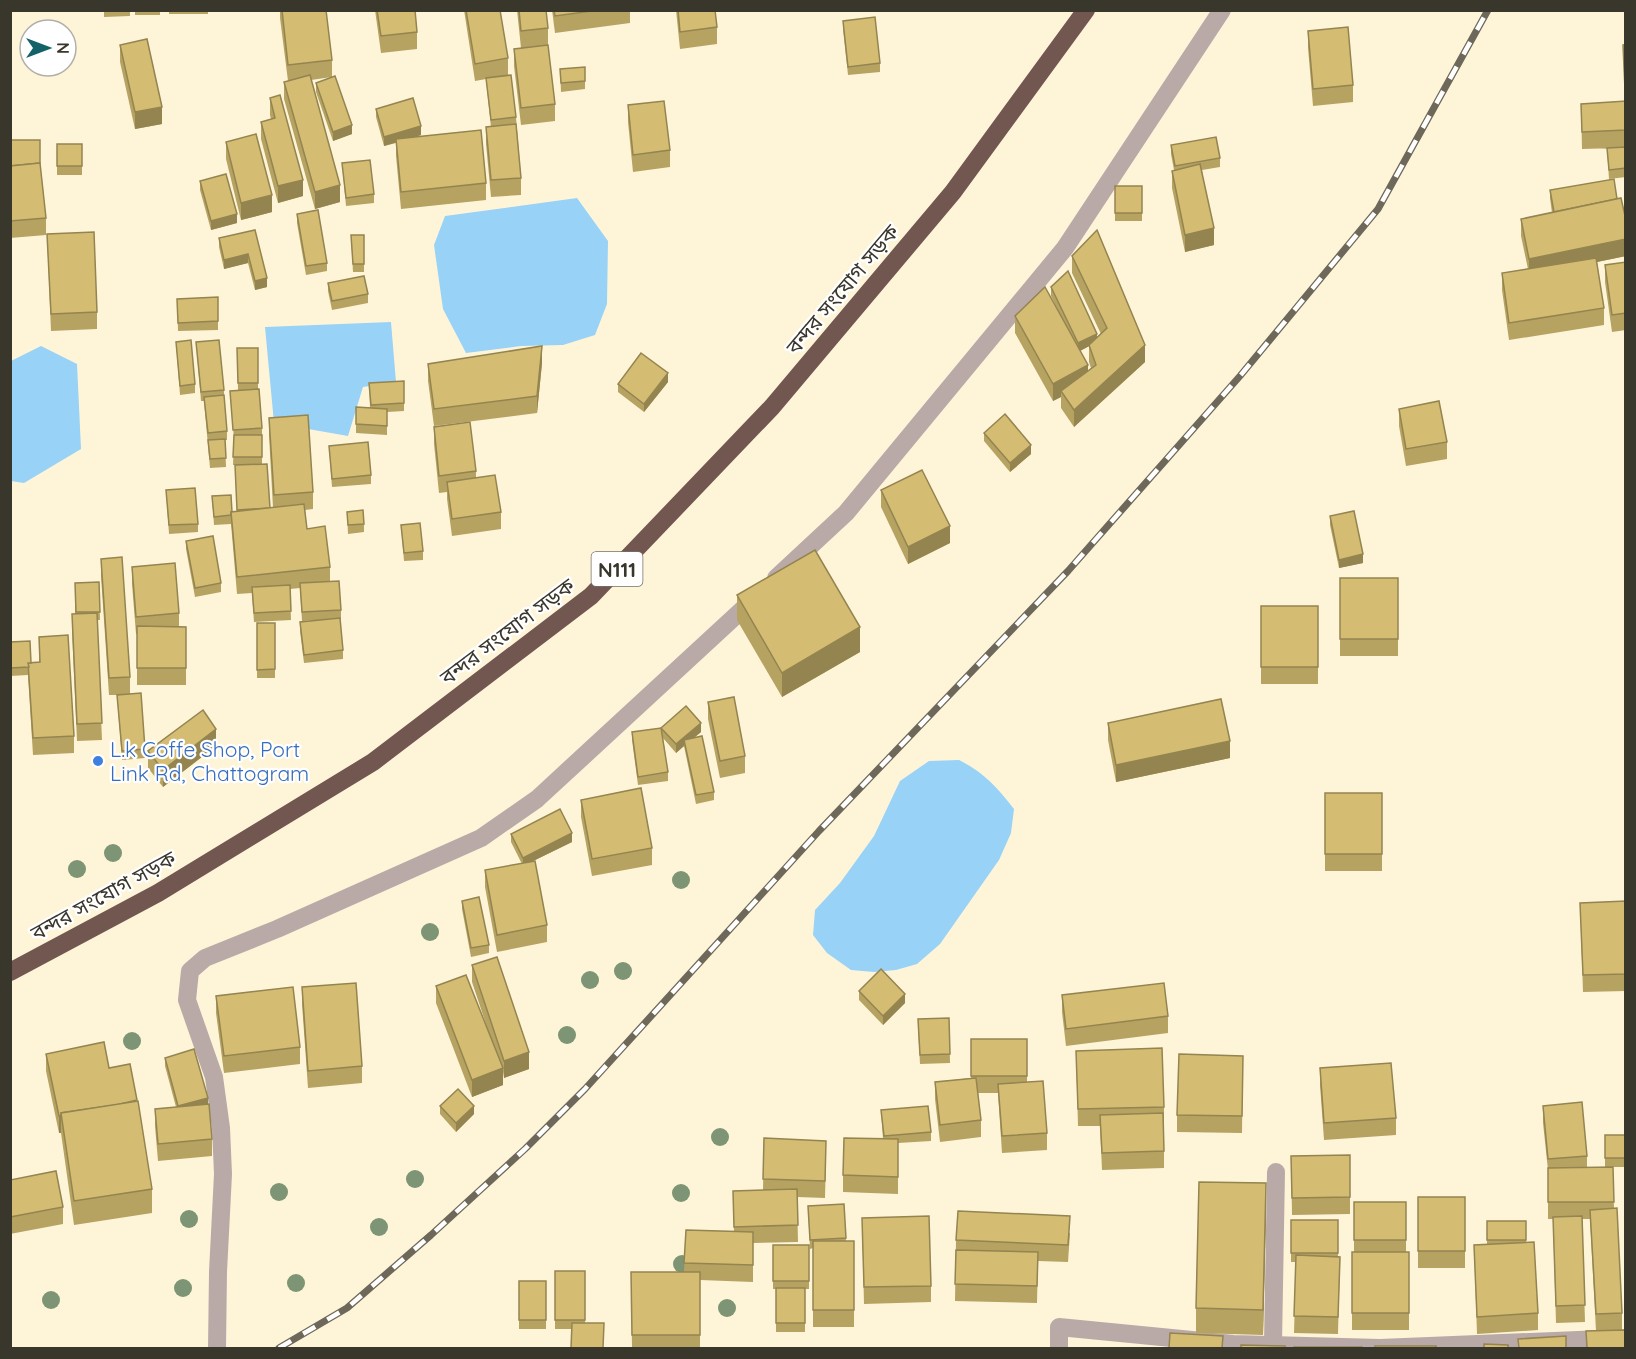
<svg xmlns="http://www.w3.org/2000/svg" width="1636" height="1359" font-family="Quicksand,'Noto Sans Bengali',sans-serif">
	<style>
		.water { fill: #98d2f7 }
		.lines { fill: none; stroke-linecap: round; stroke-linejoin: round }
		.street { stroke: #b9aaa8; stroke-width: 18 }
		.highway { stroke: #725751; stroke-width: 18 }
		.rail-casing { stroke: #6d6859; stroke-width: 7 }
		.rail { stroke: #fff; stroke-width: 4.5; stroke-dasharray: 14; stroke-linecap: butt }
		.tree { fill: #7d9475 }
		.wall { fill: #b6a362; fill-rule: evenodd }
		.shaded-wall { fill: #948450 }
		.building { fill: #d4bd72; stroke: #948450; stroke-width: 1.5 }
		.shop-dot { fill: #3f7fe0; stroke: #fff; stroke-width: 2 }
		.labels { text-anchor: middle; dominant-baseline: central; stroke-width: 4.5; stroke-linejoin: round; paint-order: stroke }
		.shield { fill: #fff; stroke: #74726b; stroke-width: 1.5 }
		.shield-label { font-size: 20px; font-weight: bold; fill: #39362b }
		.street-label { font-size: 21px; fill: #39362b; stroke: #fff }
		.shop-label { font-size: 21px; fill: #366cbe; stroke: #fff; text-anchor: start }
	</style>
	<rect width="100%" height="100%" fill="#fef5d9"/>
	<g class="water">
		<path d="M577 198 608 241 607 304 595 335 563 345 521 346 466 353 443 309 434 245 445 216Z"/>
		<path d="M391 322 396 382 363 387 348 436 274 423 265 327Z"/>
		<path d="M41 346 77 364 81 449 24 483 11 481V361Z"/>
		<path d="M959 760C983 772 997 787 1014 809L1011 833 999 860 940 944 917 964 896 970 874 972 851 970 827 953 813 935 815 910 840 883 874 836 900 781 929 761Z"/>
	</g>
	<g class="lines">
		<g class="street">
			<path d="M776 578 846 513 1065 248 1222 10"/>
			<path d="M1273 1344 1276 1172"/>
			<path d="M217 1348 218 1272 223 1174 221 1128 214 1077 187 1000 190 971 205 958 277 929 481 838 537 799 756 597"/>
			<path d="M1059 1348V1327L1233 1344 1380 1348 1626 1338"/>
		</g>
		<path class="highway" d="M10 972 158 893 373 762 591 596 772 407 953 192 1086 10"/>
		<g class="rail-casing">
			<path id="rail" d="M279 1348 347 1308 431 1235 525 1149 585 1089 819 831 1068 571 1240 376 1378 209 1488 10"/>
		</g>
		<use href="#rail" class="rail"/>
	</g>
	<g class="tree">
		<circle cx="113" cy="853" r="9"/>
		<circle cx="77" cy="869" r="9"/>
		<circle cx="681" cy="880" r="9"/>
		<circle cx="430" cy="932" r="9"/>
		<circle cx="623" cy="971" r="9"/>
		<circle cx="590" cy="980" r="9"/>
		<circle cx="567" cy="1035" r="9"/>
		<circle cx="132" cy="1041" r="9"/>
		<circle cx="720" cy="1137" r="9"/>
		<circle cx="415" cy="1179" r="9"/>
		<circle cx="279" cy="1192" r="9"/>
		<circle cx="681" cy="1193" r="9"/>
		<circle cx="189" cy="1219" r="9"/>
		<circle cx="379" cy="1227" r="9"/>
		<circle cx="682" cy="1264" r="9"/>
		<circle cx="296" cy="1283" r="9"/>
		<circle cx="183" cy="1288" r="9"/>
		<circle cx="51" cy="1300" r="9"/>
		<circle cx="727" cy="1308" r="9"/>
	</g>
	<g class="wall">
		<path d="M104 10H130V16L104 17Z"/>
		<rect x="135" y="10" width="25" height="5"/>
		<rect x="169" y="10" width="39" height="4"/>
		<path d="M280 10H326L332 60V77L311 80 340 202 315 209 284 99V82L288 81 280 18Z"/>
		<path d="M375 10H415L417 32V49L381 53Z"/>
		<path d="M464 10H500L508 58V75L516 117 521 178V195L491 197 486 144V127H491L486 79 475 81Z"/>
		<path d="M517 10H546L548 28V45L555 104V121L521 125 514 66V49L521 48Z"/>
		<path d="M552 10H630V23L555 33Z"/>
		<path d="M676 10H715L717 27V44L680 49Z"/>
		<path d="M843 21 880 63V72L848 75 843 29Z"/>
		<path d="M1308 31 1353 85V102L1313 106 1308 48Z"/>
		<path d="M1626 44V177L1609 179 1607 148H1617L1582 149 1581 104 1625 101 1623 45Z"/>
		<path d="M120 45 162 124 135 129 120 62Z"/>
		<path d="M585 67V89L561 92 560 69Z"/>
		<path d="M316 83 352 134 333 141 316 92Z"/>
		<path d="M270 98 303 196 278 203 261 139V122L271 119 270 115Z"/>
		<path d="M628 105 670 150V167L633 172 628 122Z"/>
		<path d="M376 109 421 135 415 137 486 183V200L401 209 396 156V143L384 146 376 117Z"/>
		<path d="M10 140 40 163 46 218V235L10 238Z"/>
		<path d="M226 142 272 212 241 220 226 159Z"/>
		<rect x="57" y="144" width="25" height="31"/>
		<path d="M1171 145 1220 158V167L1202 170 1214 245 1185 252 1172 188V171L1174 170 1171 154Z"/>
		<path d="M342 163 374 194V203L346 206Z"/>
		<path d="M200 181 237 223 211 230 200 190Z"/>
		<rect x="1115" y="186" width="27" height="35"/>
		<path d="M1550 190 1626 256 1597 262 1604 308V325L1509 340 1502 290V273L1528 269 1521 236V219L1552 213 1550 198Z"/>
		<path d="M297 214 327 263V271L306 275 297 223Z"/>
		<path d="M255 230 267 287 255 290 248 263 224 269 219 247V238Z"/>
		<path d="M47 234 97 312V329L51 331Z"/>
		<path d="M351 235H364V272H353Z"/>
		<path d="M1072 256 1145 362 1074 427 1061 408V397L1053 401 1015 333V316L1058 310 1051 296V287L1097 338 1101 334 1072 273ZM1089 346V362L1091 368 1088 371 1080 351Z"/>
		<path d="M1626 262V330L1612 332 1605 282V265Z"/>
		<path d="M328 283 368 294V303L332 310 328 291Z"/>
		<path d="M218 297V330L178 331 177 299Z"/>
		<path d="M176 342 195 384V393L180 395Z"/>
		<path d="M196 342 224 390V399L227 431V440H225L226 467 210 468 204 401H201Z"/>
		<path d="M237 348H258V389L262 428V464L270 508H273L269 435V418L313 492V509L305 510 307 529 330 567V582L341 610V619H340L343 650V659L304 663 300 631V622L319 620 302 621 300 588 290 589 291 620 254 622 252 593 237 594 231 524 214 525 212 496 232 512 237 511 235 465H233L234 439 230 391 238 390Z"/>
		<path d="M542 363 537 413 434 426 428 381V364Z"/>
		<path d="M404 381V411L387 412V435L356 433V407L370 408 369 383Z"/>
		<path d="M668 382 644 412 618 392V384Z"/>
		<path d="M1399 409 1447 442V459L1406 466 1399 426Z"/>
		<path d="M434 427 476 471V478L501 512V529L452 536 447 499V492L439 493 434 444Z"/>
		<path d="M984 433 1031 454 1010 472 984 441Z"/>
		<path d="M329 446 371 475V484L332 487Z"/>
		<path d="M166 490 198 524V532L169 534Z"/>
		<path d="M881 490 950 543 908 564 881 507Z"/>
		<path d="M347 512 364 524V532L348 534Z"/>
		<path d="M1330 516 1363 563 1339 568 1330 525Z"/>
		<path d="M401 525 423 551V560L404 561Z"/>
		<path d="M186 541 221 583V592L195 597 186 549Z"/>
		<path d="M101 559 130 677V694L145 749V758L122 760 117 695H109L101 576Z"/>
		<path d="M132 567 179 613V626L186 627V685H137V634H136L132 584Z"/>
		<rect x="1340" y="578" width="58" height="78"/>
		<path d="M99 582 100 620H97L102 740 77 741 72 631V614H75V583Z"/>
		<path d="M737 595 860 652 782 697 737 620Z"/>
		<rect x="1261" y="606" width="57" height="78"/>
		<rect x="257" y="623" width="18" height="55"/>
		<path d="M39 637 74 736V753L33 755 28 675 10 676V642L31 663 39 662Z"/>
		<path d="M708 702 745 756V773L720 778 708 719Z"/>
		<path d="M1108 723 1230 758 1116 782 1108 740Z"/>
		<path d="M661 728 701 732 694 738 714 792V800L696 804 684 746 676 753 663 738 668 772V781L638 785 632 740V732Z"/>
		<path d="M216 746 163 787 148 768V751Z"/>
		<rect x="1325" y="793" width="57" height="78"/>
		<path d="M581 800 652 848V865L592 876 581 817Z"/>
		<path d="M511 834 572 842 533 861 547 925V942L497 952 485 887V870L522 864 511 842Z"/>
		<path d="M462 901 489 945V953L471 957 462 909Z"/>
		<path d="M1626 901V991L1583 992 1580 903Z"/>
		<path d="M472 965 529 1069 504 1078 503 1072V1085L472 1097 436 1003V986L490 1036 472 982Z"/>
		<path d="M302 987 362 1066V1083L308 1088 302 1004Z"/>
		<path d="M859 991 905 1003 883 1025 859 1000Z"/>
		<path d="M1062 995 1168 1016V1033L1066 1046 1062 1012Z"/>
		<path d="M216 996 300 1047V1064L224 1073 216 1013Z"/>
		<path d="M949 1018 950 1063 920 1064 918 1027Z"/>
		<path d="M971 1039H1027V1082L1047 1133V1150L1002 1153 998 1093H978L981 1120V1137L940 1142 935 1099V1082L971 1078Z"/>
		<path d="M1076 1051 1164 1107V1168L1102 1170 1100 1126H1078Z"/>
		<path d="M46 1054 109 1068 152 1189V1213L74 1225 61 1133H59L46 1071Z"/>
		<path d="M1243 1056 1242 1133 1177 1132V1115Z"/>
		<path d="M165 1058 208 1104 212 1139V1156L158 1161 155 1126V1109L176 1107 165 1066Z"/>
		<path d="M1320 1068 1396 1118V1135L1324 1140 1320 1085Z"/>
		<path d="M440 1106 474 1114 456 1132 440 1114Z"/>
		<path d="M1543 1106 1587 1156V1168L1613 1167 1614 1209 1622 1313V1330L1596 1331 1590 1219H1582L1585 1322 1556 1323 1553 1219H1548V1170L1543 1123Z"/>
		<path d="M881 1110 931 1132V1141L898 1143V1194L843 1192V1175L883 1139Z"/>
		<rect x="1605" y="1135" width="21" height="32"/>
		<path d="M764 1138 826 1158 825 1198 797 1197 798 1242 753 1243V1282L700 1280V1348H632L631 1272H684L686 1230 734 1232 733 1191 763 1190Z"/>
		<path d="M1350 1155V1214L1292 1215 1291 1156Z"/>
		<path d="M10 1180 63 1207V1224L10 1234Z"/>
		<rect x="1418" y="1197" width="47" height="71"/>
		<path d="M1354 1202H1406V1252H1409V1330H1352V1252H1354Z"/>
		<path d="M844 1204 846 1241H854V1327H813V1248L810 1249 808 1206Z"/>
		<path d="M1266 1208 1263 1335 1196 1333V1308Z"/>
		<path d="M862 1218 931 1286V1302L864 1304Z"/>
		<path d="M1291 1220H1338V1256L1340 1257 1338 1334 1294 1333 1296 1262H1291Z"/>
		<path d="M1487 1221H1526V1242L1538 1313V1330L1477 1334 1474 1245 1487 1244Z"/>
		<path d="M1070 1233 1068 1262 1038 1261 1037 1303 955 1301 956 1240Z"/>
		<path d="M773 1245H809V1289H805V1332H776V1289H773Z"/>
		<path d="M555 1271H585V1323L571 1329H555Z"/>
		<rect x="519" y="1281" width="27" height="48"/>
	</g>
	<g class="shaded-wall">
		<path d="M162 107V124L135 129V112Z"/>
		<path d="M352 125V134L333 141V132Z"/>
		<path d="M421 126V135L384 146V137Z"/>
		<path d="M303 180V196L278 203V186Z"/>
		<path d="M340 185V202L315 209V192Z"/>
		<path d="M272 195V212L241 220V203Z"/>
		<path d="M237 214V223L211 230V221Z"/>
		<path d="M1214 228V245L1185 252V235Z"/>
		<path d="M1626 239V256L1529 276V259Z"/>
		<path d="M248 254V263L224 269V260Z"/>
		<path d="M267 278V287L255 290V281Z"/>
		<path d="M1097 334V342L1078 352V343Z"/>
		<path d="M1145 345V362L1074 427V410Z"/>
		<path d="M542 346V363L537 413V396Z"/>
		<path d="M1088 365V382L1061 391V397L1053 401V384Z"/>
		<path d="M668 373V382L644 412V404Z"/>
		<path d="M1031 445V454L1010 472V463Z"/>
		<path d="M950 526V543L908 564V547Z"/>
		<path d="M1363 554V563L1339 568V560Z"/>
		<path d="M860 627V652L782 697V673Z"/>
		<path d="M701 723V732L685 745 684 740V746L676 753V744Z"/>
		<path d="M216 729V746L163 787V770Z"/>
		<path d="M1230 741V758L1116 782V765Z"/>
		<path d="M572 833V842L523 866V858Z"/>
		<path d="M905 994V1003L883 1025V1016Z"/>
		<path d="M529 1052V1069L504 1078V1061Z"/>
		<path d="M503 1068V1085L472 1097V1080Z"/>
		<path d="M208 1098V1106L178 1115V1106Z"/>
		<path d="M474 1106V1114L456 1132V1123Z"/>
		<rect x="59" y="1116" width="2" height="17"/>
		<path d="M1266 1183V1208L1263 1335V1310Z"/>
	</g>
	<g class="building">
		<path d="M282 10H326L332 60 288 65Z"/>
		<path d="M377 10H415L417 32 381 36Z"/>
		<path d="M466 10H500L508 58 475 64Z"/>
		<path d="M519 10H546L548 28 521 31Z"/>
		<path d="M554 10H599L555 16Z"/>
		<path d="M678 10H715L717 27 680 32Z"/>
		<path d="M875 17 880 63 848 67 843 21Z"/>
		<path d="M1348 27 1353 85 1313 89 1308 31Z"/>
		<path d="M147 39 162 107 135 112 120 45Z"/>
		<path d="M1626 44V89H1625L1623 45Z"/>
		<path d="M548 45 555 104 521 108 514 49Z"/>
		<path d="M585 67V81L561 83 560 69Z"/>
		<path d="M310 75 340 185 315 192 284 82Z"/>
		<path d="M511 75 516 117 491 120 486 78Z"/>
		<path d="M335 76 352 125 333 132 316 83Z"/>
		<path d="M280 95 303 180 278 186 261 122 275 118 270 98Z"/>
		<path d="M413 98 421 126 384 137 376 109Z"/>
		<path d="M664 101 670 150 633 155 628 105Z"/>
		<path d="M1626 101V130L1582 132 1581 104Z"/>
		<path d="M516 124 521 178 491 180 486 127Z"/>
		<path d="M481 130 486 183 401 192 396 139Z"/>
		<path d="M256 134 272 195 241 203 226 142Z"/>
		<path d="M1216 137 1220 158 1175 166 1171 145Z"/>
		<path d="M10 140H40V163L10 166Z"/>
		<rect x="57" y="144" width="25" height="22"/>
		<path d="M1626 147V168L1609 170 1607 148Z"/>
		<path d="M370 160 374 194 346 198 342 163Z"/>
		<path d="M40 163 46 218 10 221V166Z"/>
		<path d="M1200 164 1214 228 1185 235 1172 171Z"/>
		<path d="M226 174 237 214 211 221 200 181Z"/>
		<path d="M1614 179 1617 199 1554 212 1550 190Z"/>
		<rect x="1115" y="186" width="27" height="27"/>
		<path d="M1621 198 1626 220V239L1529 259 1521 219Z"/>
		<path d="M318 210 327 263 306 266 297 214Z"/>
		<path d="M255 230 267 278 255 281 248 254 224 260 219 238Z"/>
		<path d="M1097 230 1145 345 1074 410 1061 391 1096 365 1089 345 1107 328 1072 256Z"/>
		<path d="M94 232 97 312 51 314 47 234Z"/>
		<path d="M351 235H364V264H353Z"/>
		<path d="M1596 258 1604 308 1509 323 1502 273Z"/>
		<path d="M1626 262V313L1612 315 1605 265Z"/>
		<path d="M1068 271 1097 334 1078 343 1051 287Z"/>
		<path d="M364 276 368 294 332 301 328 283Z"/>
		<path d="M1045 287 1088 365 1053 384 1015 316Z"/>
		<path d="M218 297V321L178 323 177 299Z"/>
		<path d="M191 340 195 384 180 386 176 342Z"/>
		<path d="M219 340 224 390 201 392 196 342Z"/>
		<path d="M542 346 537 396 434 409 428 364Z"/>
		<path d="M237 348H258V383H238Z"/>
		<path d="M641 353 668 373 644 404 618 384Z"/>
		<path d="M404 381V403L371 405 369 383Z"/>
		<path d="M259 389 262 428 233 430 230 391Z"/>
		<path d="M224 395 227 431 208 433 204 397Z"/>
		<path d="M1439 401 1447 442 1406 449 1399 409Z"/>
		<path d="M356 407 387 409V426L356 424Z"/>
		<path d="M1005 414 1031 445 1010 463 984 433Z"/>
		<path d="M308 415 313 492 274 495 269 418Z"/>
		<path d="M470 422 476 471 439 476 434 427Z"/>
		<path d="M234 435H262V457H233Z"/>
		<path d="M225 439 226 458 210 459 208 440Z"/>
		<path d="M368 442 371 475 332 479 329 446Z"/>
		<path d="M267 464 270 508 237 510 235 465Z"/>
		<path d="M922 470 950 526 908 547 881 490Z"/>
		<path d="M495 475 501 512 452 519 447 482Z"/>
		<path d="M195 488 198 524 169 525 166 490Z"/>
		<path d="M231 495 232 512H231V515L214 517 212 496Z"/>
		<path d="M304 504 307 529 325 526 330 567 237 577 231 512Z"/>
		<path d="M363 510 364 524 348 525 347 512Z"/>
		<path d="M1354 511 1363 554 1339 560 1330 516Z"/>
		<path d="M420 523 423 551 404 553 401 525Z"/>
		<path d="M213 536 221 583 195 588 186 541Z"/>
		<path d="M815 550 860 627 782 673 737 595Z"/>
		<path d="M122 557 130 677 109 678 101 559Z"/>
		<path d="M175 563 179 613 136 617 132 567Z"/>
		<rect x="1340" y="578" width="58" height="61"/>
		<path d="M339 581 341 610 302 612 300 583Z"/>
		<path d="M99 582 100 612H76L75 583Z"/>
		<path d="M290 585 291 611 254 613 252 587Z"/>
		<rect x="1261" y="606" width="57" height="61"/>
		<path d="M97 613 102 723 77 724 72 614Z"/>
		<path d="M340 618 343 650 304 655 300 622Z"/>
		<path d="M257 623H275V669L257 670Z"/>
		<path d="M137 626 186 627V668H137Z"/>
		<path d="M68 635 74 736 33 738 28 663 40 662 39 637Z"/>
		<path d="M30 641 31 663H28L29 667 10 668V642Z"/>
		<path d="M141 693 145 749 122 751 117 695Z"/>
		<path d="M734 697 745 756 720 761 708 702Z"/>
		<path d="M1221 699 1230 741 1116 765 1108 723Z"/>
		<path d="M686 706 701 723 676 744 661 728Z"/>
		<path d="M203 710 216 729 163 770 148 751Z"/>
		<path d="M661 728 668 772 638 777 632 732Z"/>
		<path d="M702 736 714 792 696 795 684 740Z"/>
		<path d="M641 788 652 848 592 859 581 800Z"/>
		<rect x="1325" y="793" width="57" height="61"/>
		<path d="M560 809 572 833 523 858 511 834Z"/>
		<path d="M535 861 547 925 497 935 485 870Z"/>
		<path d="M479 897 489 945 471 948 462 901Z"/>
		<path d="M1626 901V974L1583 975 1580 903Z"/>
		<path d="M497 957 529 1052 504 1061 472 965Z"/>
		<path d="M881 969 905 994 883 1016 859 991Z"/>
		<path d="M466 975 503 1068 472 1080 436 986Z"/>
		<path d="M356 983 362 1066 308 1071 302 987Z"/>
		<path d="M1164 983 1168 1016 1066 1029 1062 995Z"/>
		<path d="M293 987 300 1047 224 1056 216 996Z"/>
		<path d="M949 1018 950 1054 920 1055 918 1019Z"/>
		<rect x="971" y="1039" width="56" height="37"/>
		<path d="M104 1042 109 1068 130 1064 137 1100 116 1105 61 1113V1116H59L46 1054Z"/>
		<path d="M1162 1048 1164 1107 1078 1109 1076 1051Z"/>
		<path d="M194 1049 208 1098 178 1106 165 1058Z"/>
		<path d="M1179 1054 1243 1056 1242 1116 1177 1115Z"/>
		<path d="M1391 1063 1396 1118 1324 1123 1320 1068Z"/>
		<path d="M976 1078 981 1120 940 1125 935 1082Z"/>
		<path d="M1043 1081 1047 1133 1002 1136 998 1084Z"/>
		<path d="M458 1089 474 1106 456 1123 440 1106Z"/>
		<path d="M138 1101 152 1189 74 1201 61 1113Z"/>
		<path d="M1582 1102 1587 1156 1548 1159 1543 1106Z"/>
		<path d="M209 1104 212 1139 158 1144 155 1109Z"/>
		<path d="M928 1106 931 1132 884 1136 881 1110Z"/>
		<path d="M1163 1113 1164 1151 1102 1153 1100 1115Z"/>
		<rect x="1605" y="1135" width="21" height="23"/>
		<path d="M764 1138 826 1141 825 1181 763 1179Z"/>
		<path d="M844 1138 898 1139V1177L843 1175Z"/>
		<path d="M1350 1155V1197L1292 1198 1291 1156Z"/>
		<path d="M1613 1167 1614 1202H1548V1168Z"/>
		<path d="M56 1171 63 1207 10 1217V1180Z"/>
		<path d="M1199 1182 1266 1183 1263 1310 1196 1308Z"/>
		<path d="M797 1189 798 1225 734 1227 733 1191Z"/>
		<rect x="1418" y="1197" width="47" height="54"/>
		<rect x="1354" y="1202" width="52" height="38"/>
		<path d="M844 1204 846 1238 810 1240 808 1206Z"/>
		<path d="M1617 1208 1622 1313 1596 1314 1590 1210Z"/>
		<path d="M958 1211 1070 1216 1068 1245 956 1240Z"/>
		<path d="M929 1216 931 1286 864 1287 862 1218Z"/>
		<path d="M1582 1216 1585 1305 1556 1306 1553 1217Z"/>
		<rect x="1291" y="1220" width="47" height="33"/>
		<rect x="1487" y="1221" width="39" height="19"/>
		<path d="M686 1230 753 1232V1265L684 1263Z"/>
		<rect x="813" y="1241" width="41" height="69"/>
		<path d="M1534 1242 1538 1313 1477 1317 1474 1245Z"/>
		<rect x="773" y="1245" width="36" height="36"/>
		<path d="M956 1250 1038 1252 1037 1286 955 1284Z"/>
		<rect x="1352" y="1252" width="57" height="61"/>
		<path d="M1296 1255 1340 1257 1338 1317 1294 1316Z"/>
		<rect x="555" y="1271" width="30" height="49"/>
		<path d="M631 1272H700V1335H632Z"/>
		<rect x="519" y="1281" width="27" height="39"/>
		<rect x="776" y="1288" width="29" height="35"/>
		<path d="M572 1323H604L603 1348H571Z"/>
		<path d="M1626 1330V1348H1587L1586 1331Z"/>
		<path d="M1170 1333 1223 1336 1222 1348H1169Z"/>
		<path d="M1566 1336V1348H1519L1518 1339Z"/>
		<path d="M1484 1344 1508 1345V1348H1484Z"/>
		<path d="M1241 1345 1285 1346V1348H1241Z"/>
		<rect x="1375" y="1346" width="61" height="2"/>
		<rect x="1294" y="1347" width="68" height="1"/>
	</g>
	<circle class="shop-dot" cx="98" cy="761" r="6"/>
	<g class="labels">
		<rect class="shield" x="591.5" y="552" width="51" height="34" rx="4.5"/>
		<g class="shield-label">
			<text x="617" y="569">N111</text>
		</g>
		<g class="street-label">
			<text transform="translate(842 289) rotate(-50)">বন্দর সংযোগ সড়ক</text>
			<text transform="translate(507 631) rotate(-37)">বন্দর সংযোগ সড়ক</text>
			<text transform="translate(103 895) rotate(-29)">বন্দর সংযোগ সড়ক</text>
		</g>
		<g class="shop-label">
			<text x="110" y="749">L.k Coffe Shop, Port<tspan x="110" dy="24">Link Rd, Chattogram</tspan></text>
		</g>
	</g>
	<rect width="1636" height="1359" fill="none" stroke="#39362b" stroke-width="24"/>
	<g transform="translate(48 48) rotate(90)"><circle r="28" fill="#ffffff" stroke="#b0afaa" stroke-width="1.5"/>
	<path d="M0-4.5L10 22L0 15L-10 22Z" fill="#13626a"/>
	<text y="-9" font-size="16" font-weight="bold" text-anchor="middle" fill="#39362b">N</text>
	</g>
</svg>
